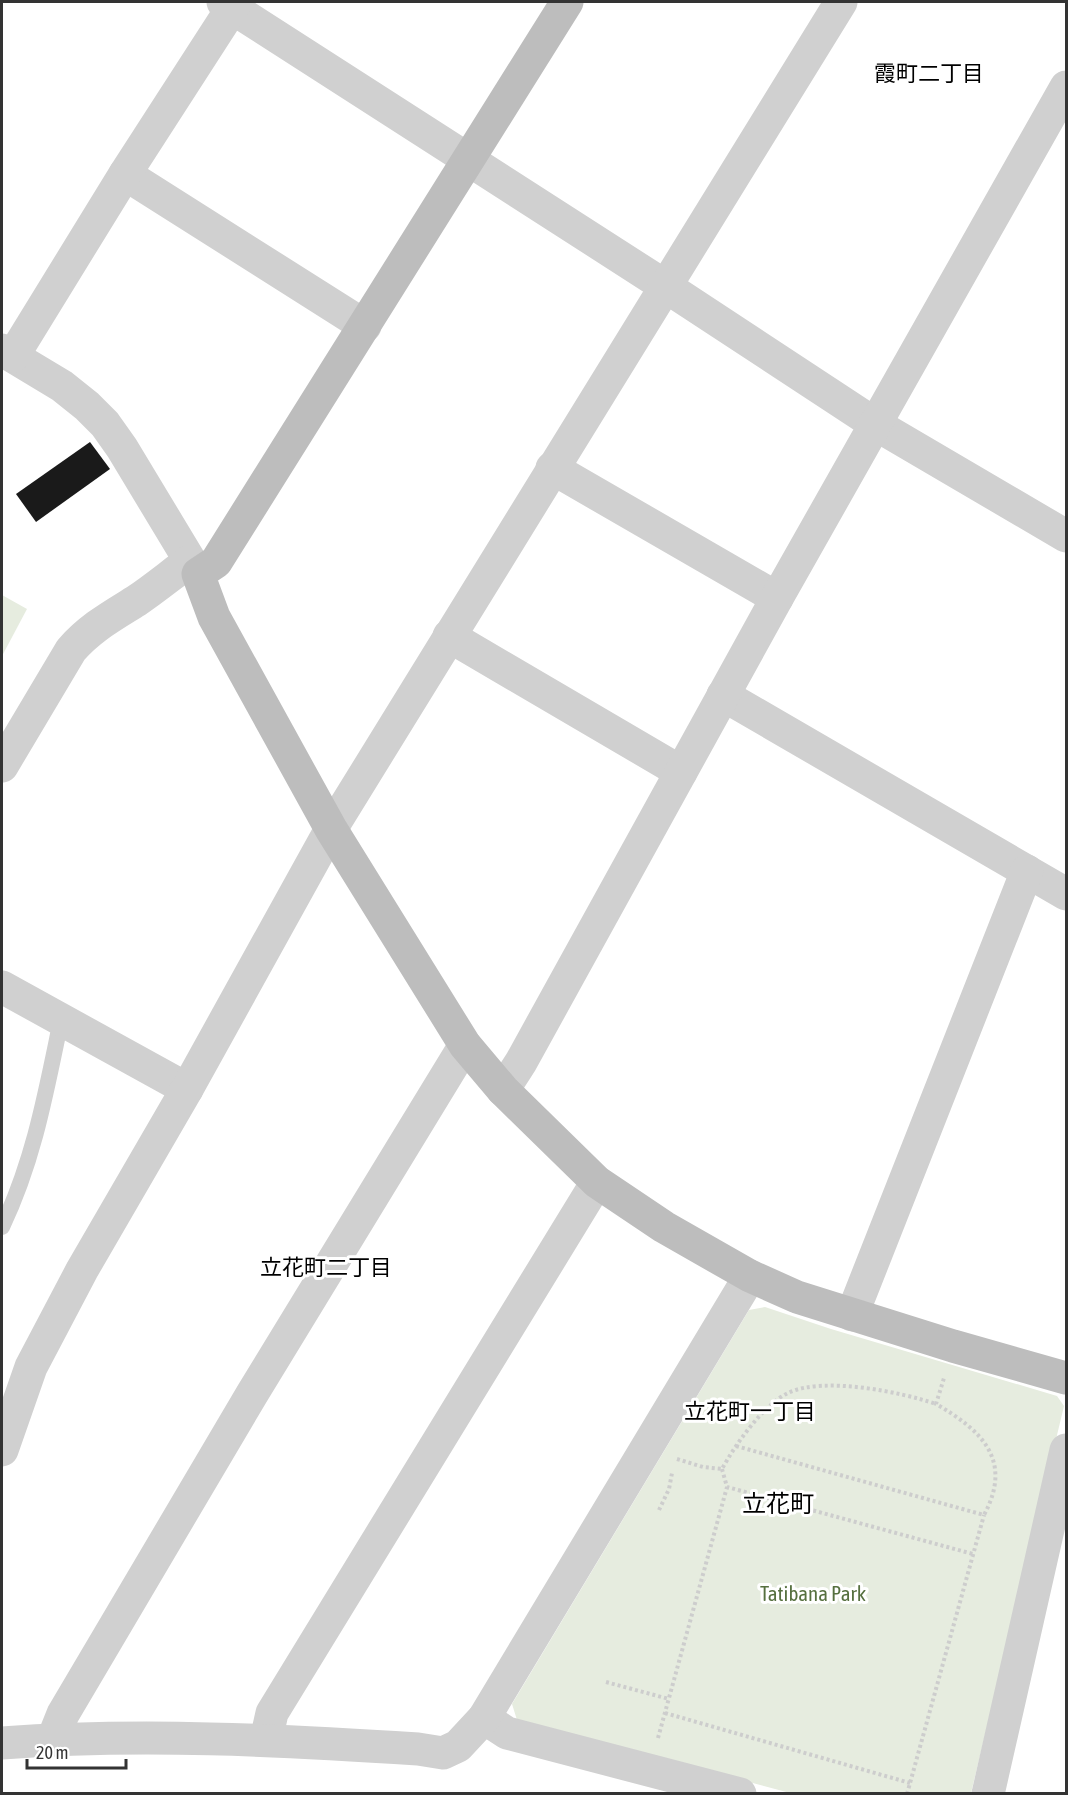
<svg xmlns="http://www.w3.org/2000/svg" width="1068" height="1795" font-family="'Asap Condensed','Noto Sans JP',sans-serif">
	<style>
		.green { fill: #e6ecdf }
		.building { fill: #1a1a1a }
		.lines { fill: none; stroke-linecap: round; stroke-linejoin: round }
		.path { stroke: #cdcdcd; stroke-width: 4; stroke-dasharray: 3 3; stroke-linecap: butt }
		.lane { stroke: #d0d0d0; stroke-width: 16 }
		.street { stroke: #d0d0d0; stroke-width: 33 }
		.secondary { stroke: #bdbdbd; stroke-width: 33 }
		.labels { text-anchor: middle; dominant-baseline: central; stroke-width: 6; stroke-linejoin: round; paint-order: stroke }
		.park-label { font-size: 21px; fill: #56703f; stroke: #fff }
		.neighbourhood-label { font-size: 22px; fill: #000; stroke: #fff }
		.quarter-label { font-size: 24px; fill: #000; stroke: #fff }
	</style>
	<rect width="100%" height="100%" fill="#fff"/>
	<g class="green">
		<path d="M2 595 27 609 2 656Z"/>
		<path d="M765 1307 831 1329 1057 1396 1064 1406 971 1793H790L517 1720 512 1704 749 1310Z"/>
	</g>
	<path class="building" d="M90 442 110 469 36 522 16 494Z"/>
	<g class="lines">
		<g class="path">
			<path d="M736 1446 984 1515C1013 1461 983 1431 936 1404L944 1378"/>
			<path d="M677 1459 703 1467 722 1469C735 1445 763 1405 788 1393 823 1376 901 1392 936 1404"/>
			<path d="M722 1469 727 1487 973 1554"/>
			<path d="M659 1510 669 1489 672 1473"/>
			<path d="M606 1682 669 1699"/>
			<path d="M665 1713 910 1783"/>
			<path d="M658 1738 727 1487"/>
			<path d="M907 1794 984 1515"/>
		</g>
		<path class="lane" d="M2 1227C34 1160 46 1092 61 1020"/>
		<g class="street">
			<path d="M223 2 665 286 875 424 1066 536"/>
			<path d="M125 174 365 326"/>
			<path d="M2 350 62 386 87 406 105 424 122 448 198 574"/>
			<path d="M13 356 125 174 236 2"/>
			<path d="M552 468 777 598"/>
			<path d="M449 636 681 772"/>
			<path d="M723 695 1066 894"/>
			<path d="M2 766 71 650C90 628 112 616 136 601 154 589 172 574 190 561"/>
			<path d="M2 987 187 1089"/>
			<path d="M503 1090 521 1062 777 598 1066 87"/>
			<path d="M852 1315 1027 871"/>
			<path d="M2 1450 31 1367 82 1270 187 1089 331 829 841 2"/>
			<path d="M484 1718 507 1733 740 1794"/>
			<path d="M53 1739 63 1714 252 1394 465 1045"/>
			<path d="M266 1740 272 1713 597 1182"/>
			<path d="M2 1743C140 1733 279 1740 418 1749L443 1753 458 1746 484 1718 750 1276"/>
			<path d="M988 1794 1066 1450"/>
		</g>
		<path class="secondary" d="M567 2 216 562 198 574 214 617 331 829 465 1045 503 1090 597 1182 664 1227 750 1276 797 1297 953 1346 1066 1378"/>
	</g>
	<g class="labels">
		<g class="park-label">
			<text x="813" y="1593">Tatibana Park</text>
		</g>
		<g class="neighbourhood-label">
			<text x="929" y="73">霞町二丁目</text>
			<text x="326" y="1267">立花町二丁目</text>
			<text x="750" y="1411">立花町一丁目</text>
		</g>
		<g class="quarter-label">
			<text x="778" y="1503">立花町</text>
		</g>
	</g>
	<rect width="1068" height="1795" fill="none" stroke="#333333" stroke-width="6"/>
	<path d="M27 1759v9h99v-9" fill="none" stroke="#333333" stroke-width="3"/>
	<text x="36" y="1759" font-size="18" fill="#333333" stroke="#ffffff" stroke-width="4.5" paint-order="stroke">20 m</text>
</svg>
